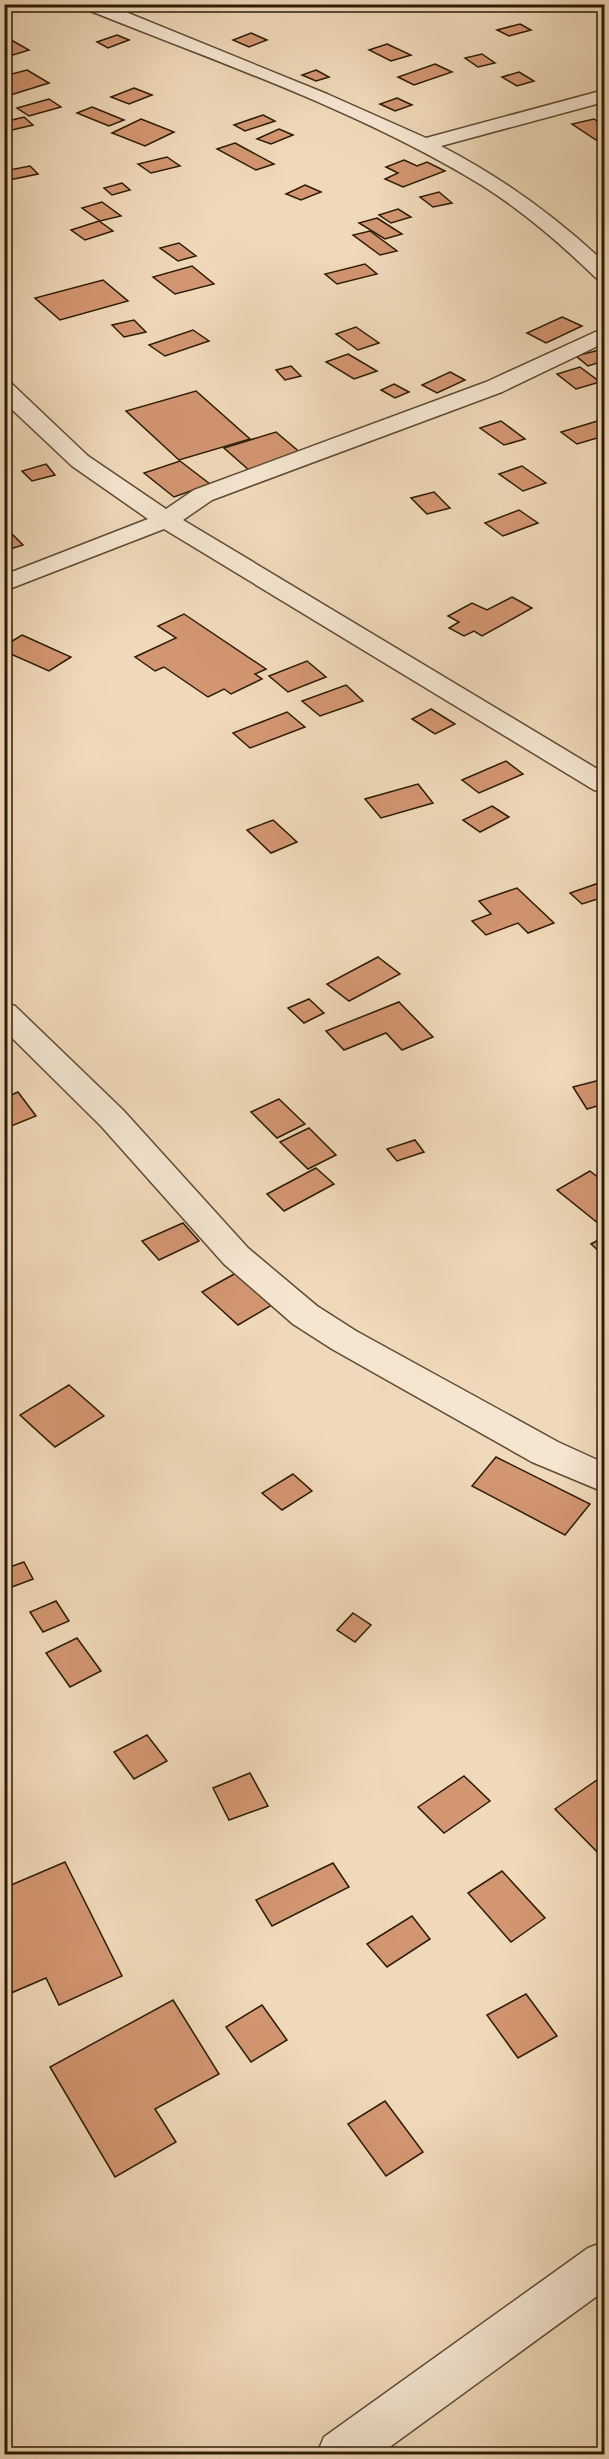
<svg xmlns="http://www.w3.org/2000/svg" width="609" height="2459" font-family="Vollkorn,serif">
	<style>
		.building { fill: #d39672; stroke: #2c1b03; stroke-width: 1.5 }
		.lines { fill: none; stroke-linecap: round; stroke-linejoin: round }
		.minor-casing { stroke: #5d4a31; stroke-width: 3 }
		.minor { fill: #f5e6d2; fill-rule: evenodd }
	</style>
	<rect width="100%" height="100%" fill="#f0d9ba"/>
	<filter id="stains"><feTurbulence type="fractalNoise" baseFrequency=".00333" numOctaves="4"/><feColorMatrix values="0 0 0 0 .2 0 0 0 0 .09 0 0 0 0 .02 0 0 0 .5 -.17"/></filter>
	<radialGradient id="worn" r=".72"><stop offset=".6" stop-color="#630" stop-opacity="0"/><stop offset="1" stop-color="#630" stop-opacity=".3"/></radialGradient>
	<g class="building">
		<path d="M520 24 531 30 509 36 497 30Z"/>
		<path d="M251 33 267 40 249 47 233 40Z"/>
		<path d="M117 35 129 40 108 48 97 42Z"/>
		<path d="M4 36 29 50 13 55 4 51Z"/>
		<path d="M387 44 411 55 391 61 369 50Z"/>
		<path d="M482 54 495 63 478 67 465 58Z"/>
		<path d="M435 64 452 72 414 85 398 77Z"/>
		<path d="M27 70 49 83 4 97V76Z"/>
		<path d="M316 70 329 77 316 81 302 75Z"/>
		<path d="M519 72 534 81 517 86 502 77Z"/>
		<path d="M134 88 152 95 129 104 111 97Z"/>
		<path d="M397 98 412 105 395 111 380 104Z"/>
		<path d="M49 99 61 107 29 116 17 108Z"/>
		<path d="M92 107 124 120 109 126 77 113Z"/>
		<path d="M263 115 275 121 245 131 234 125Z"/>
		<path d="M24 117 33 125 12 130 4 122Z"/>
		<path d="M141 119 174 132 145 146 112 133Z"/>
		<path d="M594 119 604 126V138L596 140 572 124Z"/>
		<path d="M279 129 293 135 271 144 257 139Z"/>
		<path d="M235 143 274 164 256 170 217 149Z"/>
		<path d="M167 157 180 166 151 173 138 164Z"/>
		<path d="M404 160 417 166 427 162 445 171 403 187 385 179 398 173 386 167Z"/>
		<path d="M30 166 38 174 4 181V171Z"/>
		<path d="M122 183 130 190 112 195 104 188Z"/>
		<path d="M305 185 321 192 301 200 286 194Z"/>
		<path d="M439 192 452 203 433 207 420 197Z"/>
		<path d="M102 202 121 216 100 221 82 208Z"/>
		<path d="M398 209 411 217 391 223 379 215Z"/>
		<path d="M377 218 402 234 385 239 359 223Z"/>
		<path d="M99 221 113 231 85 240 71 230Z"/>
		<path d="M370 231 397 251 380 255 353 235Z"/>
		<path d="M179 243 196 256 178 261 160 248Z"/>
		<path d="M365 264 377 274 337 284 325 274Z"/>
		<path d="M192 266 214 284 175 294 153 277Z"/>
		<path d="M103 280 128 301 60 320 35 298Z"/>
		<path d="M562 317 582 326 546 343 527 333Z"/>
		<path d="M134 320 146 332 124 337 112 325Z"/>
		<path d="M356 327 379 343 358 350 336 334Z"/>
		<path d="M193 330 209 341 165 356 149 345Z"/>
		<path d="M603 349 604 361 588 366 576 356Z"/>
		<path d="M348 354 377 371 354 379 326 362Z"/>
		<path d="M291 366 301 376 285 380 276 370Z"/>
		<path d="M580 367 600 382 576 389 557 374Z"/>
		<path d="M450 372 465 380 437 393 422 385Z"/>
		<path d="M394 384 409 392 395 398 381 390Z"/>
		<path d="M196 391 250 439 179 460 126 411Z"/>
		<path d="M604 419V436L577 444 561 432Z"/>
		<path d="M501 421 525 439 504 445 480 428Z"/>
		<path d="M276 432 303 455 250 471 224 448Z"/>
		<path d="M180 461 210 484 174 497 144 473Z"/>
		<path d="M46 464 55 475 32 481 22 471Z"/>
		<path d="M522 466 546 483 523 491 499 474Z"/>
		<path d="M434 492 450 508 427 514 411 498Z"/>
		<path d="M519 510 538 523 503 536 485 523Z"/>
		<path d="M11 533 23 545 4 551V535Z"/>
		<path d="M512 597 532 608 482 636 474 631 464 636 449 628 459 622 448 616 472 603 487 610Z"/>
		<path d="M184 614 266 669 255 674 262 679 231 694 224 689 208 697 164 667 155 671 135 657 176 638 158 626Z"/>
		<path d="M22 635 71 657 49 671 4 651V646Z"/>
		<path d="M307 661 326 677 288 692 269 676Z"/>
		<path d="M346 685 363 701 320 716 302 701Z"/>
		<path d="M431 709 455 724 435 734 412 719Z"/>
		<path d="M287 712 305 727 250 748 233 733Z"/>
		<path d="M506 761 523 774 479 793 462 780Z"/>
		<path d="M418 784 433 803 381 818 365 799Z"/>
		<path d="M492 806 509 817 480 832 463 820Z"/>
		<path d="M273 820 297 842 271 853 247 830Z"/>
		<path d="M599 883 604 889V897L582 904 570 893Z"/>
		<path d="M517 888 554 923 528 933 518 923 486 935 472 921 491 914 479 901Z"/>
		<path d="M378 957 400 974 349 1001 327 984Z"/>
		<path d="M309 999 324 1013 304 1023 288 1008Z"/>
		<path d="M399 1002 433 1037 402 1050 386 1033 344 1050 326 1031Z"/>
		<path d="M604 1079V1104L587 1109 573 1087Z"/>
		<path d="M18 1092 36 1116 4 1129V1098Z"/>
		<path d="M279 1099 305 1124 277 1138 251 1112Z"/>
		<path d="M309 1128 336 1155 308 1169 280 1142Z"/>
		<path d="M415 1140 424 1152 397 1161 387 1149Z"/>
		<path d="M316 1168 334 1184 284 1211 267 1194Z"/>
		<path d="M590 1171 604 1182V1228L557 1190Z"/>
		<path d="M183 1223 199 1241 159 1260 142 1241Z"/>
		<path d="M604 1237V1256L591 1244Z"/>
		<path d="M236 1273 272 1305 238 1325 202 1292Z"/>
		<path d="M69 1385 104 1416 55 1447 20 1415Z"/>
		<path d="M496 1457 590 1504 565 1535 472 1486Z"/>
		<path d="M293 1474 312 1491 282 1510 262 1493Z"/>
		<path d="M24 1562 33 1579 4 1590V1569Z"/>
		<path d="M56 1601 69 1621 43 1632 30 1612Z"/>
		<path d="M353 1613 371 1625 355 1642 337 1630Z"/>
		<path d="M77 1638 101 1671 70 1687 46 1653Z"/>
		<path d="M147 1735 167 1761 134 1779 114 1752Z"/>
		<path d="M250 1773 268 1806 229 1820 213 1788Z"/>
		<path d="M464 1776 490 1801 444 1833 418 1807Z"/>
		<path d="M597 1780 604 1788V1859L555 1809Z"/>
		<path d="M65 1862 122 1976 59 2005 46 1978 4 1996V1888Z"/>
		<path d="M333 1863 349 1887 272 1926 256 1900Z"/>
		<path d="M502 1871 545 1918 511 1942 468 1893Z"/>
		<path d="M412 1916 430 1939 387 1967 367 1944Z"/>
		<path d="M526 1994 557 2036 518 2058 487 2015Z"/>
		<path d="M173 2000 219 2074 155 2109 176 2142 115 2177 50 2067Z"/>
		<path d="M262 2005 287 2040 251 2062 226 2027Z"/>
		<path d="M385 2101 423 2152 386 2176 348 2124Z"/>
	</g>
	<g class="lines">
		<g class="minor-casing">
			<g id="minor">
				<path d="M80 4H106L327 94 426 138 604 90V102L441 146C501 177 555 216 604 262V279L596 278C561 244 524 212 483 186 359 110 217 62 83 8Z"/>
				<path d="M604 328V343L502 392 212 500 183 520 604 773V792L594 790 164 529 4 591V575L148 519 72 466 4 402V382L12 384 88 456 166 509 194 490 486 382Z"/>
				<path d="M4 1003 15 1006 123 1110 248 1248 317 1306 356 1331 558 1442 604 1463V1492L532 1462 332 1349 293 1324 224 1264 101 1126 4 1030Z"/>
				<path d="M604 2242V2291L380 2454H317L324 2437 588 2248Z"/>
			</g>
		</g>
		<use href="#minor" class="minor"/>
	</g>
	<rect width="609" height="2459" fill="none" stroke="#f0d9ba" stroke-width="24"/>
	<rect x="6" y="6" width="597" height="2447" fill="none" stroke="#2c1b03" stroke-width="3"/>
	<rect x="12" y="12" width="585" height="2435" fill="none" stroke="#2c1b03" stroke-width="1.5"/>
	<rect width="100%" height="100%" filter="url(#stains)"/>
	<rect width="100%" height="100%" fill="url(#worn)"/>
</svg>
